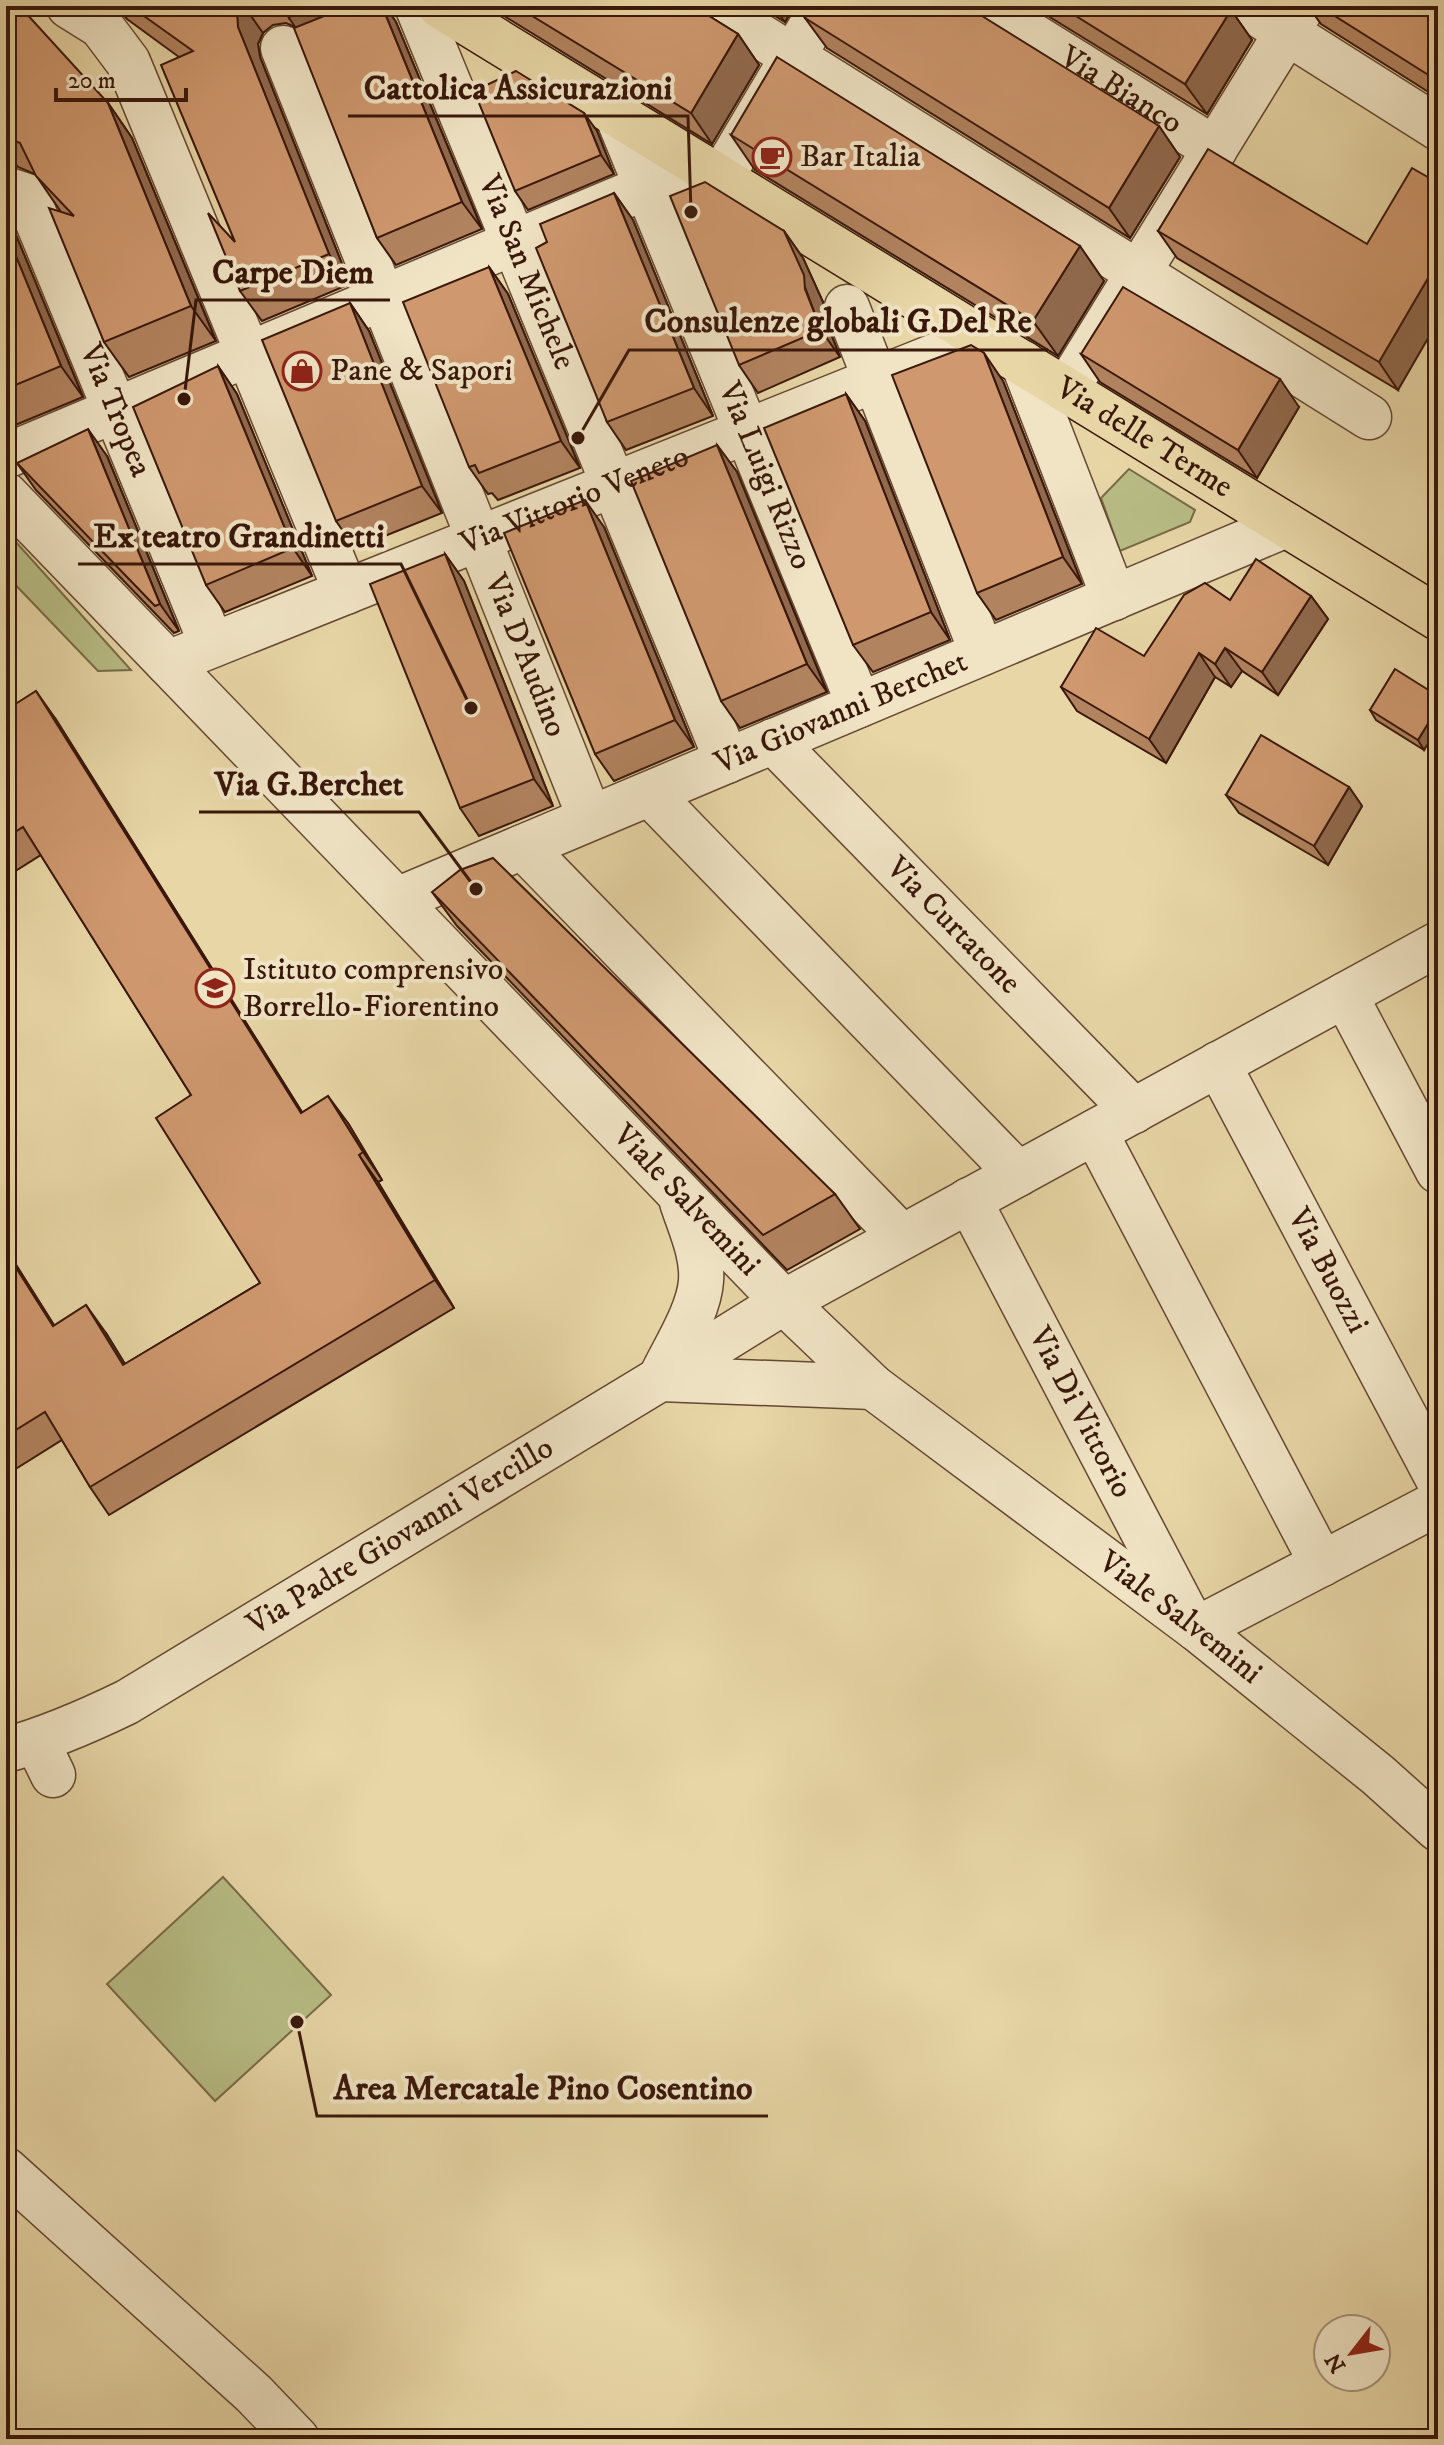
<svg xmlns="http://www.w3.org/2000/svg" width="1444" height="2445" font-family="'IM FELL DW Pica',serif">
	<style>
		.green { fill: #b8bd85; stroke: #786a48; stroke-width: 2 }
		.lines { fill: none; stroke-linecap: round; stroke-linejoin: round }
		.minor-casing { stroke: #654731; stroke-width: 47 }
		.major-casing { stroke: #39170a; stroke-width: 47 }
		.minor { stroke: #f0e4c5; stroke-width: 44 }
		.major { stroke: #e8d6a6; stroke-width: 44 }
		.wall { fill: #b2835f; stroke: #39170a; stroke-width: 2 }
		.shaded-wall { fill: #916a4e; stroke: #39170a; stroke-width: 2 }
		.building { fill: #cf986f; stroke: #39170a; stroke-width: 2 }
		.labels { text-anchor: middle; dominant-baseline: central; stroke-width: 8; stroke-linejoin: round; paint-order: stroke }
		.street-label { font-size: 32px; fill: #39170a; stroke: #f0e4c5 }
		.poi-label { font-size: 32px; fill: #39170a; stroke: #f0e4c5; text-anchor: start }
		.leader { fill: none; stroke: #39170a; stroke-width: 3 }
		.callout-dot { fill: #39170a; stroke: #f0e4c5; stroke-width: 3 }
		.callout-label { font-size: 34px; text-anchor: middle; font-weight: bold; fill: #39170a; stroke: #f0e4c5; stroke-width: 8; stroke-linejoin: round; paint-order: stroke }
	</style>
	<rect width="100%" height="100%" fill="#e8d6a6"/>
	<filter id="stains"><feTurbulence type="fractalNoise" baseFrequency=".0025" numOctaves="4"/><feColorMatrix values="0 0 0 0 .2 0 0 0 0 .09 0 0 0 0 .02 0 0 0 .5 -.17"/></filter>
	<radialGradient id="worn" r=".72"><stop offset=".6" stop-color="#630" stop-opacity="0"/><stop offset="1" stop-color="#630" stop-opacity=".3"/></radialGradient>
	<g class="green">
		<path d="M1129 469 1195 510 1190 522 1120 551 1101 498Z"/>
		<path d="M6 531 131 670 98 671 6 575Z"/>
		<path d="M223 1877 331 1995 215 2101 107 1984Z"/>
	</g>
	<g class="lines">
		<g class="minor-casing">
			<g id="minor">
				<path d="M69 6 101 26 128 62 346 592"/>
				<path id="s1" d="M417 6 727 761"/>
				<path d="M712 6 1369 417"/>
				<path id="s2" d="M985 6 1215 149"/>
				<path d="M1245 6 1438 128"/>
				<path id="s3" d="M283 48 590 818"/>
				<path id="s4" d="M617 115 859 705"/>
				<path d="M721 178 823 6"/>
				<path id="s5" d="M6 189 27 196 212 645"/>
				<path d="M847 307 982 653"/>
				<path d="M1023 363 1114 598"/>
				<path d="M1066 390 1303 6"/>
				<path d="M6 456 699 165"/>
				<path id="s6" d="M6 495 784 1302 873 1387 1197 1629 1378 1775 1438 1829"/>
				<path id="s7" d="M168 663 980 338"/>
				<path id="s8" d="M773 741 1134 1111"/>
				<path d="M650 794 1018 1174"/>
				<path d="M523 847 902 1237"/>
				<path id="s9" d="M397 900 1286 525"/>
				<path d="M1345 995 1438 1171"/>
				<path id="s10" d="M1218 1064 1438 1479"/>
				<path d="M1095 1132 1322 1564"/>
				<path id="s11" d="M969 1200 1187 1616"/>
				<path d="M660 1379 873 1387"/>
				<path d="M660 1379C673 1351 699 1312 701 1281 703 1254 690 1227 682 1202"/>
				<path d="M1197 1629 1438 1503"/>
				<path d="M37 1742 53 1775"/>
				<path id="s12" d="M6 1750C49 1738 88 1721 127 1702L660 1379 784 1302 1438 944"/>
				<path d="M6 2170 254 2394 297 2439"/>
			</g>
		</g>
		<g class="major-casing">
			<g id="major">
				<path id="s13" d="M440 6 1438 618"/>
			</g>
		</g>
		<use href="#minor" class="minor"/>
		<use href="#major" class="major"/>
	</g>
	<g class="wall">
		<path d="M116 6H336L332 13 349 6H385L396 22 482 229 396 265 377 238 295 27 286 23 273 25 263 33 258 44 260 57 350 284 262 321 240 291 235 242 179 57 127 19Z"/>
		<path d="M488 6H693L738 34 759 65 712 144Z"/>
		<path d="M759 6H794L785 22Z"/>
		<path d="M1032 6H1225L1231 10 1252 40 1207 114Z"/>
		<path d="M1308 6H1438V98L1321 24Z"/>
		<path d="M6 16 108 103 132 138 216 341 129 377 104 342 61 212 35 174 18 167 6 154Z"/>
		<path d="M805 18 1159 126 1180 157 1130 238 827 48Z"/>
		<path d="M597 131 614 174 528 210 515 191Z"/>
		<path d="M731 135 1104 281 1058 356 755 170Z"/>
		<path d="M614 193 633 220 713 416 626 450 607 422 547 242Z"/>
		<path d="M6 216 11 223 83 397 8 428 6 426Z"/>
		<path d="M784 231 803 258 823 302 824 316 840 357 758 393 739 365Z"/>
		<path d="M1158 231 1367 244 1398 390 1177 258Z"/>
		<path d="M489 267 508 294 580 468 498 500 492 493 488 494 469 467Z"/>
		<path d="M350 303 369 331 442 513 355 548 336 521Z"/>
		<path d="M1081 354 1299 407 1257 478 1100 382Z"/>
		<path d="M218 366 237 394 312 576 225 612 206 585Z"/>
		<path d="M1003 381 1082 584 996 620 977 593Z"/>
		<path d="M846 394 865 421 950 640 873 672 853 645Z"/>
		<path d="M717 445 737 472 827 692 740 728 721 701Z"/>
		<path d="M107 456 179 631 174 633 36 490 17 463Z"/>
		<path d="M604 527 694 747 614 781 595 754Z"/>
		<path d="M445 554 464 581 553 806 479 836 460 808Z"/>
		<path d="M1311 596 1328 619 1278 695 1242 671 1231 687 1215 677 1166 763 1077 711 1061 687 1144 656 1230 600Z"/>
		<path d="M1438 696 1424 750 1376 720 1370 710Z"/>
		<path d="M6 710 55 718 302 1112 348 1123 382 1180 378 1182 454 1308 109 1515 90 1487 62 1440 6 1475V1249L54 1325 106 1333 125 1364 260 1283 191 1095 41 855 6 877Z"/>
		<path d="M1349 787 1362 806 1328 865 1239 813 1226 795Z"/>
		<path d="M432 892 835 1194 860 1229 787 1270 457 926Z"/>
	</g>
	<g class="shaded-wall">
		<path d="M240 6H244L263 33 258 44 260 57 350 284 329 254 238 27 237 13Z"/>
		<path d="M296 6H336L310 49 289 18Z"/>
		<path d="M382 6H385L396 22 482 229 462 202Z"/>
		<path d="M773 6H794L785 22Z"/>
		<path d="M1231 10 1252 40 1207 114 1185 84Z"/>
		<path d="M738 34 759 65 712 144 691 113Z"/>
		<path d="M108 103 132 138 216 341 191 306Z"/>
		<path d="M584 113 597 131 614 174 601 155Z"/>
		<path d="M1159 126 1180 157 1130 238 1109 208Z"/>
		<path d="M614 193 633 220 713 416 694 388Z"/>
		<path d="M6 216 11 223 83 397 61 366 6 232Z"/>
		<path d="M784 231 803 258 823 302 824 316 840 357 821 330Z"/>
		<path d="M1080 246 1104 281 1058 356 1033 321Z"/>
		<path d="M1438 261V321L1398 390 1379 362Z"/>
		<path d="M489 267 508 294 580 468 561 441Z"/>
		<path d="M350 303 369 331 442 513 422 486Z"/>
		<path d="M984 353 1003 381 1082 584 1063 557Z"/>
		<path d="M218 366 237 394 312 576 293 548Z"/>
		<path d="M1280 379 1299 407 1257 478 1238 450Z"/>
		<path d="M846 394 865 421 950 640 931 612Z"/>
		<path d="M88 429 107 456 179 631 160 604Z"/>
		<path d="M717 445 737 472 827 692 807 664Z"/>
		<path d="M585 500 604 527 694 747 675 720Z"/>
		<path d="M445 554 464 581 553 806 534 779Z"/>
		<path d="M1311 596 1328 619 1278 695 1262 672Z"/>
		<path d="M1225 648 1242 671 1231 687 1215 664Z"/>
		<path d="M1199 653 1215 677 1166 763 1149 739Z"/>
		<path d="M36 691 55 718 320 1141 301 1113Z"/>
		<path d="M1438 707V728L1424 750 1418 740Z"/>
		<path d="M1349 787 1362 806 1328 865 1314 846Z"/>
		<path d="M328 1096 348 1123 382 1180 363 1152Z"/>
		<path d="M359 1155 378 1182 454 1308 435 1280Z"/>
		<path d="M6 1249 72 1354 53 1326 6 1252Z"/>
		<path d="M86 1305 106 1333 142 1392 123 1365Z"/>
	</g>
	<g class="building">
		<path d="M130 6H240L237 13 238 27 329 254 240 291 208 213 235 242 161 65 193 51Z"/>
		<path d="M282 6H296L289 18Z"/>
		<path d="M349 6H382L462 202 377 238 294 28Z"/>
		<path d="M516 6H693L738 34 691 113Z"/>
		<path d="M812 6H966L1159 126 1109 208 805 18Z"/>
		<path d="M1060 6H1225L1231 10 1185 84Z"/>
		<path d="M1319 6H1438V81Z"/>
		<path d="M24 11 108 103 191 306 104 342 49 208 74 216 36 176 20 143 6 137V16Z"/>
		<path d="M777 57 1080 246 1033 321 731 135Z"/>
		<path d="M516 71 584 113 601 155 515 191 474 91Z"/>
		<path d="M1208 149 1367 244 1412 168 1438 183V261L1379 362 1158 231Z"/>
		<path d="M705 182 784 231 804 275 805 289 821 330 739 365 670 196Z"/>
		<path d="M614 193 694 388 607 422 536 248 547 242 540 224Z"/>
		<path d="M6 232 61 366 6 389Z"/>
		<path d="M489 267 561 441 479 473 475 465 469 467 403 302Z"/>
		<path d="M1123 287 1280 379 1238 450 1081 354Z"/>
		<path d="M350 303 422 486 336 521 262 340Z"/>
		<path d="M971 345 984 353 1063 557 977 593 892 375Z"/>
		<path d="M218 366 293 548 206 585 133 407Z"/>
		<path d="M846 394 931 612 853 645 764 428Z"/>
		<path d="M88 429 160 604 155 606 17 463Z"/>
		<path d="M717 445 807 664 721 701 631 481Z"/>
		<path d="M585 500 675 720 595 754 504 533Z"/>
		<path d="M445 554 534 779 460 808 370 584Z"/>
		<path d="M1256 559 1311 596 1262 672 1225 648 1215 664 1199 653 1149 739 1061 687 1096 628 1144 656 1184 595 1205 583 1230 600Z"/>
		<path d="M1395 669 1438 696V707L1418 740 1370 710Z"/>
		<path d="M36 691 301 1113 328 1096 363 1152 359 1155 435 1280 90 1487 45 1412 6 1436V1252L53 1326 86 1305 123 1365 260 1283 156 1118 191 1095 23 827 6 838V710Z"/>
		<path d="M1261 735 1349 787 1314 846 1226 795Z"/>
		<path d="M493 858 835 1194 763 1235 432 892 460 870Z"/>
	</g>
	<defs>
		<g id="cafe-ring" transform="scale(2)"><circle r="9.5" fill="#f0e4c5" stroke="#8f2418" stroke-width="1.5"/><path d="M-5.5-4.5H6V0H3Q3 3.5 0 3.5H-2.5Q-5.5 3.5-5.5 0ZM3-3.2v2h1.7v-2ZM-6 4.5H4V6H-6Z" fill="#8f2418"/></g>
		<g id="shop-ring" transform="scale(2)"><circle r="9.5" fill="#f0e4c5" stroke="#8f2418" stroke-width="1.5"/><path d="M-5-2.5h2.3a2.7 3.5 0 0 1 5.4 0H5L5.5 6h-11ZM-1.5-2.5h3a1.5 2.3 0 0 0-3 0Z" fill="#8f2418"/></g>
		<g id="school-ring" transform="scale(2)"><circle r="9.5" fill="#f0e4c5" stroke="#8f2418" stroke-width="1.5"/><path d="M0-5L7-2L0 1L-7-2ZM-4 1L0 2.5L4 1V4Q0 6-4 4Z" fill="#8f2418"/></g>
	</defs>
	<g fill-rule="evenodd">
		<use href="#cafe-ring" x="772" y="157"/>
		<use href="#shop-ring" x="302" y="371"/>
		<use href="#school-ring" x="215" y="988"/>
	</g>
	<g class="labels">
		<g class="street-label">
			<text stroke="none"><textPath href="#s2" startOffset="160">Via Bianco</textPath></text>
			<text stroke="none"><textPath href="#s1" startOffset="288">Via San Michele</textPath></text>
			<text stroke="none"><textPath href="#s5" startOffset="254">Via Tropea</textPath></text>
			<text stroke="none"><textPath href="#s13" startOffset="826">Via delle Terme</textPath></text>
			<text stroke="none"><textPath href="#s4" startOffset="390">Via Luigi Rizzo</textPath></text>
			<text stroke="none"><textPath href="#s7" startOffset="438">Via Vittorio Veneto</textPath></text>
			<text stroke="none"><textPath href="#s3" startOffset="654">Via D'Audino</textPath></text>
			<text stroke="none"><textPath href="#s9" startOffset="482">Via Giovanni Berchet</textPath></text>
			<text stroke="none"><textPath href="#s8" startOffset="258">Via Curtatone</textPath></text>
			<text stroke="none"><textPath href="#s6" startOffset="980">Viale Salvemini</textPath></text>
			<text stroke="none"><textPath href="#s10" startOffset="234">Via Buozzi</textPath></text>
			<text stroke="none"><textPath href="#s11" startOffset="240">Via Di Vittorio</textPath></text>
			<text stroke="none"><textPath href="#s12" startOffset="450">Via Padre Giovanni Vercillo</textPath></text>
			<text stroke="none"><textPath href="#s6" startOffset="1628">Viale Salvemini</textPath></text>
		</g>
		<g class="poi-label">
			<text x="800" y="157">Bar Italia</text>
			<text x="330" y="371">Pane &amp; Sapori</text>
			<text x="243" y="970">Istituto comprensivo<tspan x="243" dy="37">Borrello-Fiorentino</tspan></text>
		</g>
	</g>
	<path class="leader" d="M691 212L688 116H348M184 399L196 300H390M578 438L629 350H1048M471 708L401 564H78M476 889L419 812H199M297 2022L317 2116H768"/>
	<g class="callout-dot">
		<circle cx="691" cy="212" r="8"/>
		<circle cx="184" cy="399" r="8"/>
		<circle cx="578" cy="438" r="8"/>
		<circle cx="471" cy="708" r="8"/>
		<circle cx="476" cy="889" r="8"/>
		<circle cx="297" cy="2022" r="8"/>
	</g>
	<g class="callout-label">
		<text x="518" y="99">Cattolica Assicurazioni</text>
		<text x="293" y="283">Carpe Diem</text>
		<text x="838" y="332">Consulenze globali G.Del Re</text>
		<text x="239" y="547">Ex teatro Grandinetti</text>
		<text x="309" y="795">Via G.Berchet</text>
		<text x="543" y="2099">Area Mercatale Pino Cosentino</text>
	</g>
	<rect width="1444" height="2445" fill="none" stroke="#e8d6a6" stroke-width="32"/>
	<rect x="8" y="8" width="1428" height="2429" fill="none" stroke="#39170a" stroke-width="4"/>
	<rect x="16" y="16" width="1412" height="2413" fill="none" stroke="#39170a" stroke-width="2"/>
	<g transform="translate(1352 2353) rotate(239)"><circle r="38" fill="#f0e4c5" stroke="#a7927a" stroke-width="2"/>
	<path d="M0-6L14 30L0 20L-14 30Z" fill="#8f2418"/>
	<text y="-12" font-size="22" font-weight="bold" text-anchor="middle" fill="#39170a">N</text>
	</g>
	<path d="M56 88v12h130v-12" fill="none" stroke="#39170a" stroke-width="4"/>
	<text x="68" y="88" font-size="24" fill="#39170a" stroke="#f0e4c5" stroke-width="6" paint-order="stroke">20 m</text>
	<rect width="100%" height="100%" filter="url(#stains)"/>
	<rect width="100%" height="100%" fill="url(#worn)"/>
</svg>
